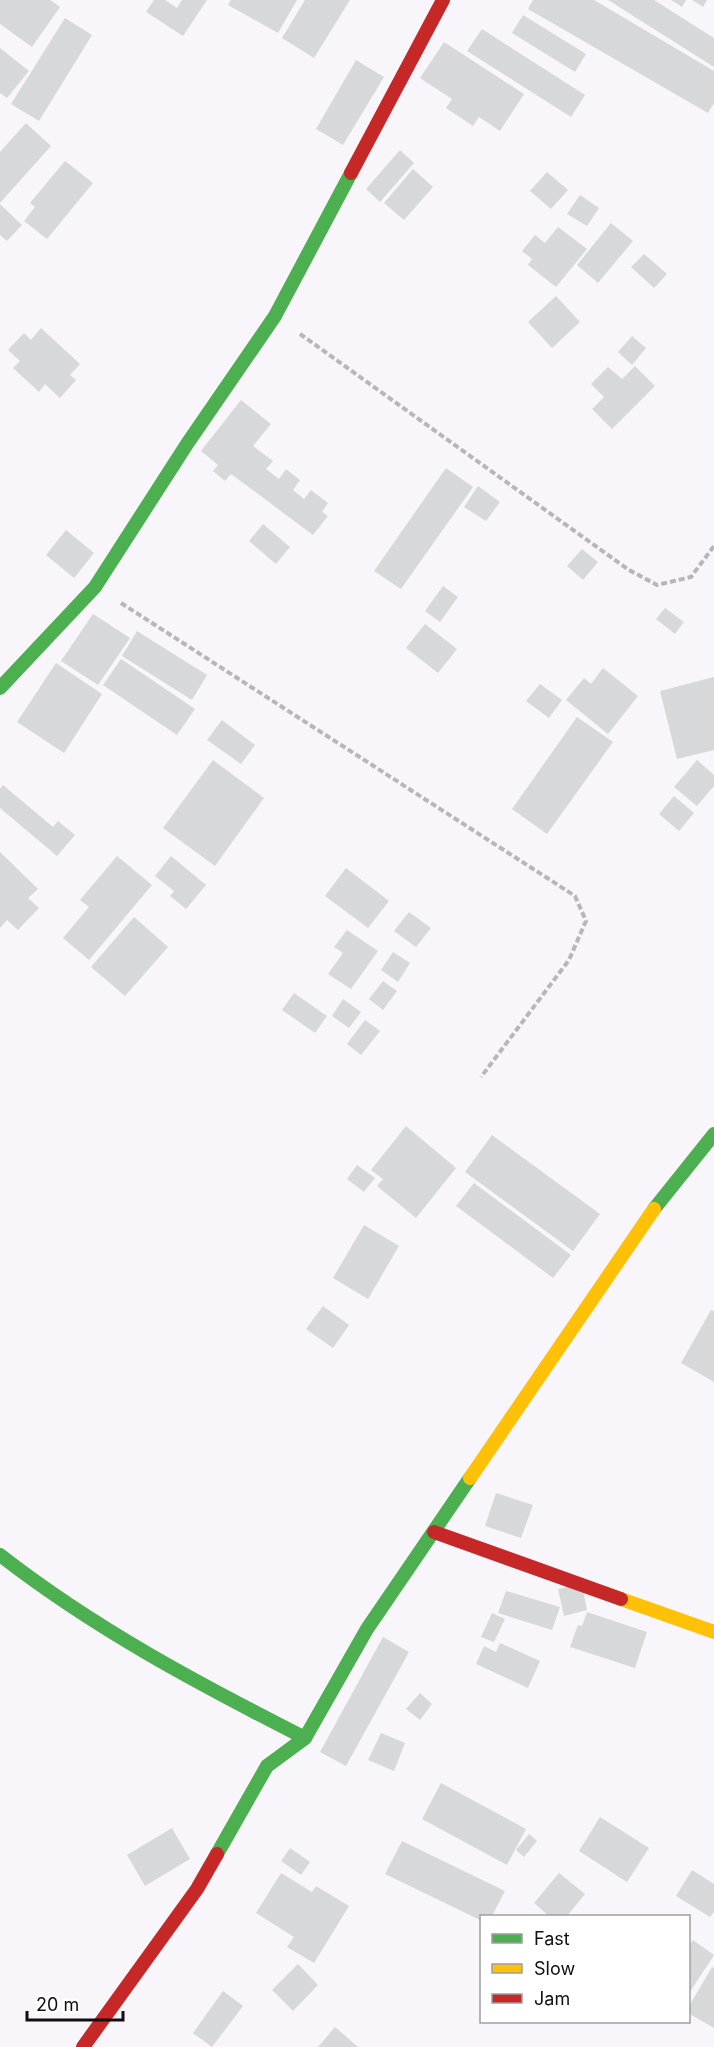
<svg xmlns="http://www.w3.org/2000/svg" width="714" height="2047" font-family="Inter,sans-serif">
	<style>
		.building { fill: #d7d8d9 }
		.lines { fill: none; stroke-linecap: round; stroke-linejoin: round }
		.path { stroke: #b8b6ba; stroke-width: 4; stroke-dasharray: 6 3; stroke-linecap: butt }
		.fast { stroke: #4caf50; stroke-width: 14 }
		.slow { stroke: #ffc107; stroke-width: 14 }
		.jam { stroke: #c62828; stroke-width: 14 }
	</style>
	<rect width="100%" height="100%" fill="#f9f6fb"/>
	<g class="building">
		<path d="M0 0H50L60 7 32 47 0 24Z"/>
		<path d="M154 0H165L177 8 182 0H207L183 36 146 12Z"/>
		<path d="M231 0H297L278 33 228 5Z"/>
		<path d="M305 0H350L314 58 282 38Z"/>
		<path d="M533 0H594L714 71V103L708 113 528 9Z"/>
		<path d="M608 0H654L714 38V67Z"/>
		<path d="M671 0H686L682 7Z"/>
		<path d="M692 0H707L703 7Z"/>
		<path d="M523 15 586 54 575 72 512 33Z"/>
		<path d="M65 18 92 35 39 121 11 104Z"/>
		<path d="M482 29 585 95 571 117 467 51Z"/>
		<path d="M444 42 524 94 500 131 479 117 473 126 446 108 452 99 420 78Z"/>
		<path d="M0 48 29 71 7 98 0 93Z"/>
		<path d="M356 60 384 77 343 145 316 129Z"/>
		<path d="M26 123 51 146 0 203V152Z"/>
		<path d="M400 150 414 163 380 202 366 189Z"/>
		<path d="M65 161 93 183 47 239 24 221 35 207 30 203Z"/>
		<path d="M413 169 433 187 404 220 384 203Z"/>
		<path d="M547 172 568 190 551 209 530 191Z"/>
		<path d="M580 195 599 208 587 226 567 214Z"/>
		<path d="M0 204 22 225 7 241 0 235Z"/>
		<path d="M611 223 633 241 598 283 577 265Z"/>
		<path d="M558 227 587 249 556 287 528 265 532 259 522 251 535 235 545 243Z"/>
		<path d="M644 254 667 274 654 288 631 267Z"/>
		<path d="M556 296 580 322 552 348 528 322Z"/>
		<path d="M41 328 80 364 70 375 76 380 60 398 45 384 39 392 13 368 20 361 8 350 24 333 31 340Z"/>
		<path d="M632 336 646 348 632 365 618 352Z"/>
		<path d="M635 366 655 386 612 429 592 409 604 397 591 384 608 367 622 379Z"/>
		<path d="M241 400 271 424 253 446 273 461 266 469 279 479 286 469 300 480 293 490 304 499 311 490 328 503 322 512 328 516 313 535 231 474 225 481 213 471 218 465 201 451Z"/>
		<path d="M446 468 473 487 401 589 374 571Z"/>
		<path d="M478 486 500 502 486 521 464 507Z"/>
		<path d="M263 524 290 547 276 564 249 541Z"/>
		<path d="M66 530 94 553 74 578 46 555Z"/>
		<path d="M582 549 598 562 583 580 567 566Z"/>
		<path d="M443 586 458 597 440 622 425 611Z"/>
		<path d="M665 608 684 622 675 634 656 619Z"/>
		<path d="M93 614 130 638 98 685 61 661Z"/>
		<path d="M425 624 457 649 438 673 406 648Z"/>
		<path d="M137 631 207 675 192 700 122 656Z"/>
		<path d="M121 659 195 709 177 735 103 685Z"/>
		<path d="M56 663 102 694 64 753 17 722Z"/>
		<path d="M603 668 638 696 608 734 566 700 584 678 591 684Z"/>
		<path d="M714 677V750L677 759 660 691Z"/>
		<path d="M540 684 562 700 549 718 526 701Z"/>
		<path d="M577 717 613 742 547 834 512 809Z"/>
		<path d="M222 720 255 745 241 764 207 740Z"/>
		<path d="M213 760 264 798 215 866 163 828Z"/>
		<path d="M697 760 714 775V786L697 806 674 787Z"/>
		<path d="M3 785 53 827 58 821 75 835 57 856 0 808V789Z"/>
		<path d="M674 796 694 813 679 831 659 814Z"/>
		<path d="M0 852 38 889 28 898 39 908 18 930 7 920 0 928Z"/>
		<path d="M117 856 152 885 89 960 63 938 89 907 80 900Z"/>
		<path d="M171 856 206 885 186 909 170 896 174 891 155 876Z"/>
		<path d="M346 868 389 901 368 928 325 896Z"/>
		<path d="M409 912 431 928 416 947 394 931Z"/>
		<path d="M134 917 168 947 125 996 91 967Z"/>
		<path d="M347 930 378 951 351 989 328 974 343 953 334 947Z"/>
		<path d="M393 952 410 963 398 982 381 970Z"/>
		<path d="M383 981 397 991 383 1010 369 999Z"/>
		<path d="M294 993 327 1016 315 1033 282 1010Z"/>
		<path d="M343 999 361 1012 349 1028 332 1016Z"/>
		<path d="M365 1020 380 1031 361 1055 347 1044Z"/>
		<path d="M406 1126 456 1168 416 1218 377 1186 383 1179 371 1170Z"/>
		<path d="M492 1135 600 1214 573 1251 465 1172Z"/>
		<path d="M357 1165 375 1178 364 1192 347 1179Z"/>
		<path d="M474 1183 571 1255 553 1278 456 1206Z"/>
		<path d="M364 1225 399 1246 368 1299 333 1278Z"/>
		<path d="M323 1306 349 1325 333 1348 306 1329Z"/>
		<path d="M711 1310 714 1311V1382L681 1363Z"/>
		<path d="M496 1493 533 1505 521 1538 485 1526Z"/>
		<path d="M582 1584 587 1610 564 1616 558 1589Z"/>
		<path d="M506 1591 560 1607 552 1630 498 1613Z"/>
		<path d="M587 1612 647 1632 635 1668 570 1647 578 1625 582 1626Z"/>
		<path d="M492 1613 505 1619 494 1642 481 1637Z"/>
		<path d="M383 1637 409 1652 346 1766 320 1752Z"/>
		<path d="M500 1643 540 1661 528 1688 476 1664 484 1646 496 1652Z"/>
		<path d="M420 1693 432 1704 420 1720 406 1709Z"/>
		<path d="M381 1733 405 1743 394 1771 368 1760Z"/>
		<path d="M441 1783 526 1829 507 1865 422 1819Z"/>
		<path d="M600 1817 649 1848 627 1882 579 1851Z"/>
		<path d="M172 1828 190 1859 145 1886 127 1855Z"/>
		<path d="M529 1834 537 1841 524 1857 516 1850Z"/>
		<path d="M402 1841 505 1891 492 1916H482V1921L385 1874Z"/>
		<path d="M290 1848 310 1862 301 1875 281 1861Z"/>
		<path d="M692 1870 714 1884V1912L710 1917 676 1896Z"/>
		<path d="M281 1873 312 1892 316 1886 349 1906 314 1963 287 1947 294 1937 256 1913Z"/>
		<path d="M559 1873 585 1894 567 1916H549L534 1903Z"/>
		<path d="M693 1940 714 1955 688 1995V1947Z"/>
		<path d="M298 1964 318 1985 293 2011 272 1990Z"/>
		<path d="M712 1967 714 1968V2028L688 2013V2008Z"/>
		<path d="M223 1991 243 2006 212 2047 193 2033Z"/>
		<path d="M335 2027 358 2047H318Z"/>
	</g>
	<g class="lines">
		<g class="path">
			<path d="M300 334 629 570 657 585 691 577 714 546"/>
			<path d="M121 603 575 896 586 921 569 960 481 1077"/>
		</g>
		<g class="fast">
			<path d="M0 688 95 587 187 444 275 316 351 173"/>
			<path d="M654 1209 714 1134"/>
			<path d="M0 1555C95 1629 199 1684 305 1738"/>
			<path d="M217 1854 267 1766 305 1738 367 1629 470 1478"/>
		</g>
		<g class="slow">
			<path d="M470 1478 654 1209"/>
			<path d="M621 1599 714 1632"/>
		</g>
		<g class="jam">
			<path d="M351 173 443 0"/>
			<path d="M434 1532 621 1599"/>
			<path d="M83 2047 197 1889 217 1854"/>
		</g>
	</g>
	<rect x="480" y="1915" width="210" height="108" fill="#ffffff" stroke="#a09fa0" stroke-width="1.5"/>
	<rect x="492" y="1934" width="30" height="9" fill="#4caf50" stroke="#a09fa0" stroke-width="1.5"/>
	<text x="534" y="1945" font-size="18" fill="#110f12">Fast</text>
	<rect x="492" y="1964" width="30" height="9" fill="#ffc107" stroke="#a09fa0" stroke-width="1.5"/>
	<text x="534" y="1975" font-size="18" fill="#110f12">Slow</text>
	<rect x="492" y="1994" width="30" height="9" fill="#c62828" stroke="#a09fa0" stroke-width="1.5"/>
	<text x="534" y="2005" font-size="18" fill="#110f12">Jam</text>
	<path d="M27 2011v9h96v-9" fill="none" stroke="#110f12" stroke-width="3"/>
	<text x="36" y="2011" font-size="18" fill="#110f12" stroke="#ffffff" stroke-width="4.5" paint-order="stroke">20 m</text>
</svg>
